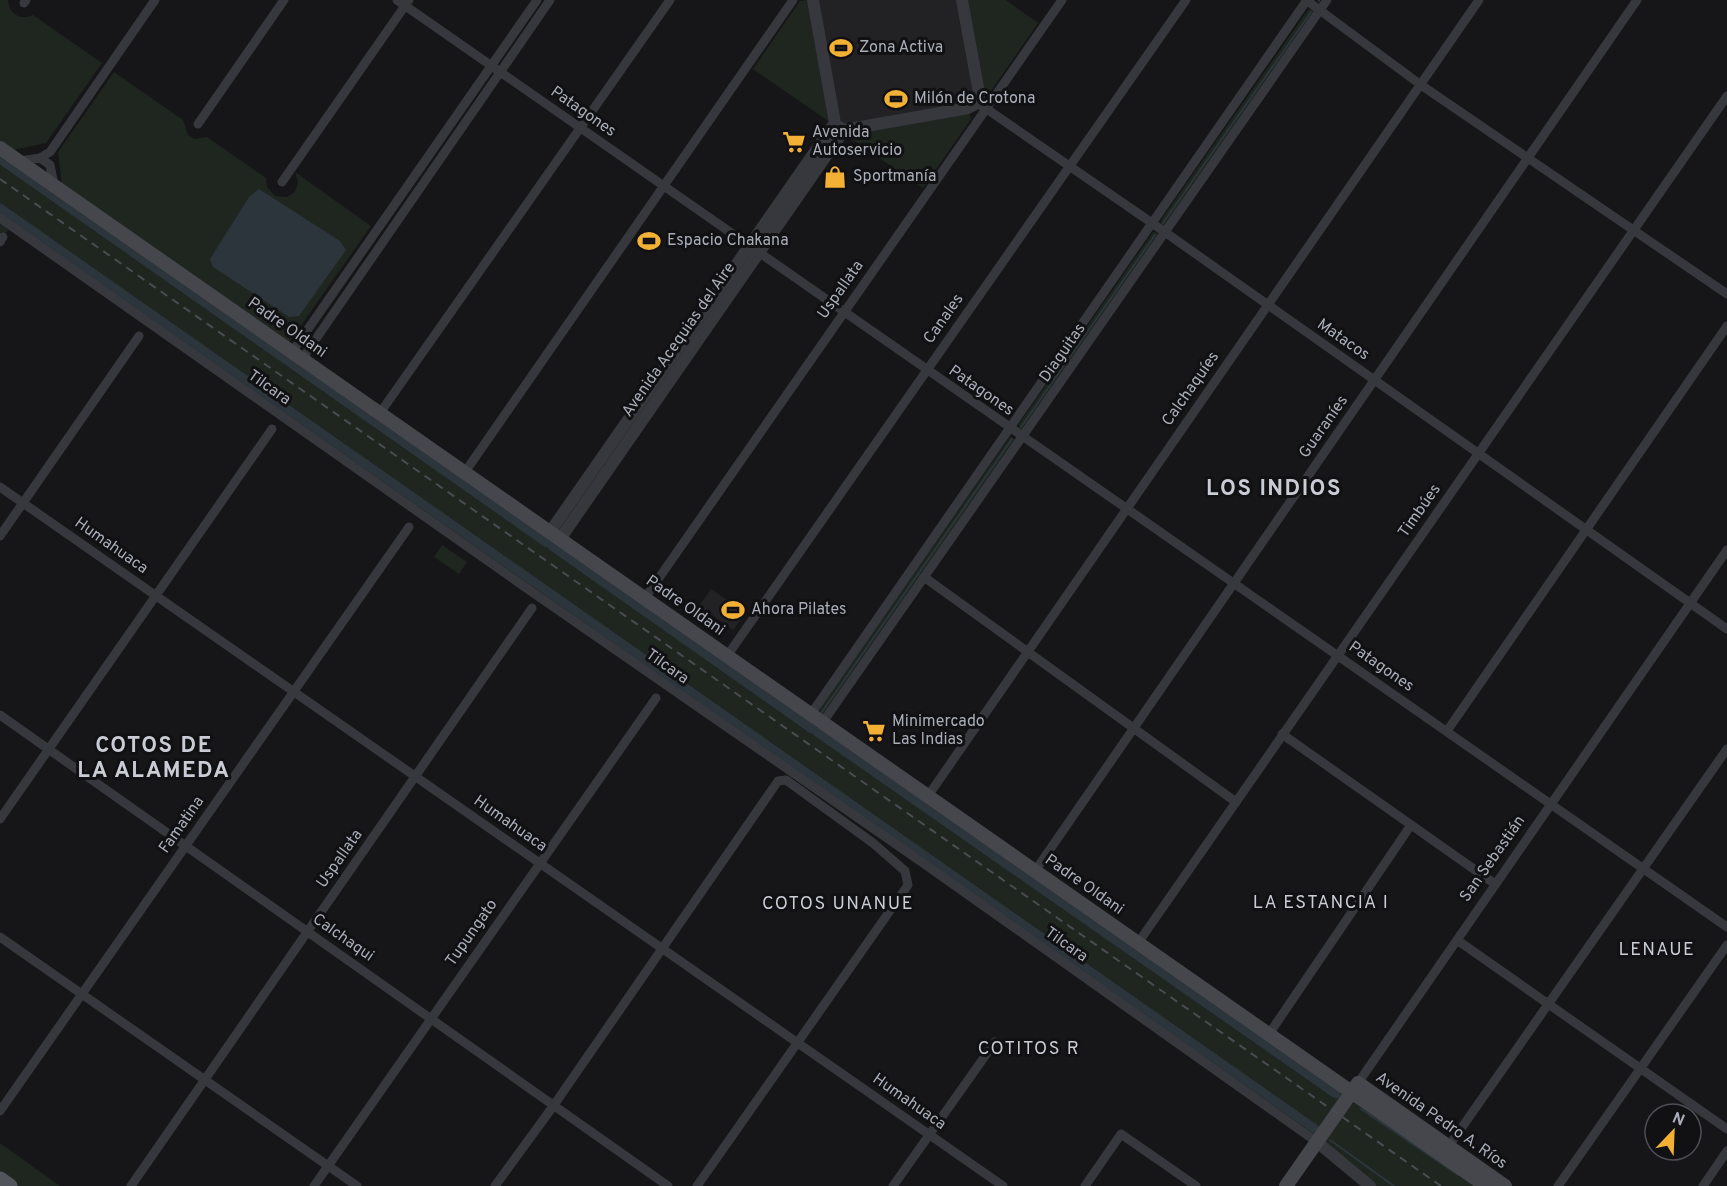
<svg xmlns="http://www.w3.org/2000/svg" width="1727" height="1186" font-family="Overpass,sans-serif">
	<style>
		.built { fill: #222225 }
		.green { fill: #1e261f }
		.water { fill: #2c353c }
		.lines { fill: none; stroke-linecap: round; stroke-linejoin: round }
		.stream { stroke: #2c353c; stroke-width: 2 }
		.canal { stroke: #2c353c; stroke-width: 9 }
		.minor { stroke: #37383d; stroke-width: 9 }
		.tertiary { stroke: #37383d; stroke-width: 12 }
		.secondary { stroke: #45474d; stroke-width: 14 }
		.primary { stroke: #53555c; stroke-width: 15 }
		.rail { stroke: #4a4c52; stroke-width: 2; stroke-dasharray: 8 6; stroke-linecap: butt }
		.labels { text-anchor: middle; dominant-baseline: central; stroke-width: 6; stroke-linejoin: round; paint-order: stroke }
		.poi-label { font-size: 16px; fill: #a8adb8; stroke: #111113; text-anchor: start }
		.street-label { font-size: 16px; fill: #a8adb8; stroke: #111113 }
		.neighbourhood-label { font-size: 18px; letter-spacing: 1.5px; fill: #c9ccd4; stroke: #111113 }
		.district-label { font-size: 22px; font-weight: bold; letter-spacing: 1.5px; fill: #c9ccd4; stroke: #111113 }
	</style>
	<rect width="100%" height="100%" fill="#161618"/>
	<g class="built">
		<path d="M818 0H960L976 94 971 103 845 124 840 119Z"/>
		<path d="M711 589 746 613 733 630 699 606Z"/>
	</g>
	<g class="green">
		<path d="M0 0H8C9 14 20 21 33 15L102 63 46 143 13 150 0 142Z"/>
		<path d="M806 0 809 3 831 123 753 69 800 1Z"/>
		<path d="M968 0H1006L1038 23 991 91 983 89Z"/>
		<path d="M1312 9 1315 13 1165 226H1161V220L1308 10Z"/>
		<path d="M114 72 183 120 188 135 195 139 207 137 266 178 267 187 275 196 287 197 295 192 298 182 295 172 371 226 288 344 62 185 58 152Z"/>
		<path d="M966 113 970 114 971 119 923 188 847 136Z"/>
		<path d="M0 148 1486 1186H1370L1329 1153 11 226 0 242Z"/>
		<path d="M1153 232H1156L1159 235 1023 431 1019 430V424Z"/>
		<path d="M1010 437 1016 440 825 714 821 715 819 709Z"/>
		<path d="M442 545 467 562 459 574 434 557Z"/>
		<path d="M0 1143 60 1186H0Z"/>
	</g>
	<path class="water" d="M259 189 340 241 346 250 299 316 289 317 213 267 210 259 249 197Z"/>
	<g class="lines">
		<g class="stream">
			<path d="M1319 1V0"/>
			<path d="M1163 223 1311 12"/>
			<path d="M1021 427 1155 235"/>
			<path d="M822 712 1012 439"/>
			<path d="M1361 1109 1458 1175"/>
			<path d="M1330 1140 1394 1186"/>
		</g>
		<g class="canal">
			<path d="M0 159 547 543"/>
			<path d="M0 208 1318 1131"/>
			<path d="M552 546 812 729"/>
			<path d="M817 732 1336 1094"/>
		</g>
		<g class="minor">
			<path d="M397 0 1727 927"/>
			<path d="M1306 0 1421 85 1727 294"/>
			<path d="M24 3 26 0"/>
			<path d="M978 103 1152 223 1727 629"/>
			<path d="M198 124 284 0"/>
			<path d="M40 158 50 152 155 0"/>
			<path d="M20 161 40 158 50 165 54 185"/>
			<path d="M282 182 409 0"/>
			<path d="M0 218 522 585 923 863 1317 1142"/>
			<path d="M0 242 3 237"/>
			<path d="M292 352 537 0"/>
			<path d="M302 359 550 0"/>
			<path d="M380 413 670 0"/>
			<path d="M465 472 793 0"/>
			<path d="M0 487 1003 1186"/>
			<path d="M0 536 139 336"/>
			<path d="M924 577 1236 802"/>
			<path d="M645 598 1062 0"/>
			<path d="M727 656 1186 0"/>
			<path d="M811 714 1307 0"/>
			<path d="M0 715 668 1186"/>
			<path d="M823 722 1327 0"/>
			<path d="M1447 731 1727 326"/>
			<path d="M1282 734 1495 884"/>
			<path d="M928 796 1479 0"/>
			<path d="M0 819 272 429"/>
			<path d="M1035 871 1637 0"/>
			<path d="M0 937 357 1186"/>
			<path d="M1457 940 1727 1129"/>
			<path d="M1138 943 1727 96"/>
			<path d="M1269 1034 1411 825"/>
			<path d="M1358 1083 1727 550"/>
			<path d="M0 1111 409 527"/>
			<path d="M1446 1150 1727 749"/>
			<path d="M131 1186 532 608"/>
			<path d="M314 1186 656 698"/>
			<path d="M495 1186 554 1105 778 781 786 780 873 843 905 871 908 885 697 1186"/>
			<path d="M893 1186 995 1042"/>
			<path d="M1085 1186 1121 1134 1196 1186"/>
			<path d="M1558 1186 1727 945"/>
			<path d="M1703 1186 1727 1151"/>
		</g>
		<g class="tertiary">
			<path d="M838 126 844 130 968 108 978 103 979 93 962 0"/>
			<path d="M550 532 835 123 813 0"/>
			<path d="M560 539 844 130"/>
			<path d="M1317 1142 1370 1186"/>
		</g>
		<g class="secondary">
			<path d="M0 148 1486 1186"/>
			<path d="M1286 1186 1358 1083 1505 1186"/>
		</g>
		<path class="primary" d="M0 1179 10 1186"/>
		<path class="rail" d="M0 179 1441 1186"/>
	</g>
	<defs>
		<g id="stadium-bare" transform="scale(1.8)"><path d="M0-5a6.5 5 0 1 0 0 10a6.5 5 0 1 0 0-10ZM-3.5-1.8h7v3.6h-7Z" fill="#f2b134" stroke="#111113" stroke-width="2.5" paint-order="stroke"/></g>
		<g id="supermarket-bare" transform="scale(1.8)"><path d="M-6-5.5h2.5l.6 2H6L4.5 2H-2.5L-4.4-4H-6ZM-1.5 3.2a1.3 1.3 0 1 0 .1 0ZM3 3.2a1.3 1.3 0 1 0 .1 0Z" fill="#f2b134" stroke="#111113" stroke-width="2.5" paint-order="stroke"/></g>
		<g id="shop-bare" transform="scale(1.8)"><path d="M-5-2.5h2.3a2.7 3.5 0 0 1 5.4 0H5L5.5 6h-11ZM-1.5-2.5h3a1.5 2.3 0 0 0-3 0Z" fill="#f2b134" stroke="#111113" stroke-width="2.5" paint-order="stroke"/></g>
	</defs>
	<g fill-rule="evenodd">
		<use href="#stadium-bare" x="841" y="48"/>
		<use href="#stadium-bare" x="896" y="99"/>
		<use href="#supermarket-bare" x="794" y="142"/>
		<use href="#shop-bare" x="835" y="177"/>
		<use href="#stadium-bare" x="649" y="241"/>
		<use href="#stadium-bare" x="733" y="610"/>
		<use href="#supermarket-bare" x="874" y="731"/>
	</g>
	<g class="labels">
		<g class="poi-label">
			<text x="859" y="48">Zona Activa</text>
			<text x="914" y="99">Milón de Crotona</text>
			<text x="812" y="133">Avenida<tspan x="812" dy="18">Autoservicio</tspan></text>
			<text x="853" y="177">Sportmanía</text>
			<text x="667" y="241">Espacio Chakana</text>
			<text x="751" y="610">Ahora Pilates</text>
			<text x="892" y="722">Minimercado<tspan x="892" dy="18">Las Indias</tspan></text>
		</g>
		<g class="street-label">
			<text transform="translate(583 112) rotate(35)">Patagones</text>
			<text transform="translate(841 290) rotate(-55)">Uspallata</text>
			<text transform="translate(944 319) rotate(-55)">Canales</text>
			<text transform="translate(287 328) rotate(35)">Padre Oldani</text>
			<text transform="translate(679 340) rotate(-55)">Avenida Acequias del Aire</text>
			<text transform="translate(1343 340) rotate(35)">Matacos</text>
			<text transform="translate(1063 353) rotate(-55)">Diaguitas</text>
			<text transform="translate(269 388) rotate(35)">Tilcara</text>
			<text transform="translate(1191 389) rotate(-55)">Calchaquíes</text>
			<text transform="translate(981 391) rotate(35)">Patagones</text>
			<text transform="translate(1324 427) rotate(-55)">Guaraníes</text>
			<text transform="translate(1420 511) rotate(-55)">Timbúes</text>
			<text transform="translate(111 546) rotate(35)">Humahuaca</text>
			<text transform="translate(685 606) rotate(35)">Padre Oldani</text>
			<text transform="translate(667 667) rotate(35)">Tilcara</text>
			<text transform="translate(1381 667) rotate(35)">Patagones</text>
			<text transform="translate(510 824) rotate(35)">Humahuaca</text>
			<text transform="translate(182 825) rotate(-55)">Famatina</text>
			<text transform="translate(340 859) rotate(-55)">Uspallata</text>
			<text transform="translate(1493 859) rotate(-55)">San Sebastián</text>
			<text transform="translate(1084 885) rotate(35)">Padre Oldani</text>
			<text transform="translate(472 933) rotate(-55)">Tupungato</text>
			<text transform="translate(343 938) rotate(35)">Calchaqui</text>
			<text transform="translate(1066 945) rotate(35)">Tilcara</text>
			<text transform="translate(909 1102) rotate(35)">Humahuaca</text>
			<text transform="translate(1441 1121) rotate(35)">Avenida Pedro A. Ríos</text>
		</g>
		<g class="neighbourhood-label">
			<text x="1321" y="903">LA ESTANCIA I</text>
			<text x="838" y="904">COTOS UNANUE</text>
			<text x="1657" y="950">LENAUE</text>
			<text x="1029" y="1049">COTITOS R</text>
		</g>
		<g class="district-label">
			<text x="1274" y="489">LOS INDIOS</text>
			<text x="154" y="746">COTOS DE<tspan x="154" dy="25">LA ALAMEDA</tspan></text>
		</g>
	</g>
	<g transform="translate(1673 1132) rotate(23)"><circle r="28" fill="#111113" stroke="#4d4f55" stroke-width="1.5"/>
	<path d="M0-4.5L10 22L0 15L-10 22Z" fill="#f2b134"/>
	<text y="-9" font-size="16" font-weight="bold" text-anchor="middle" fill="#a8adb8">N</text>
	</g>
</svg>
